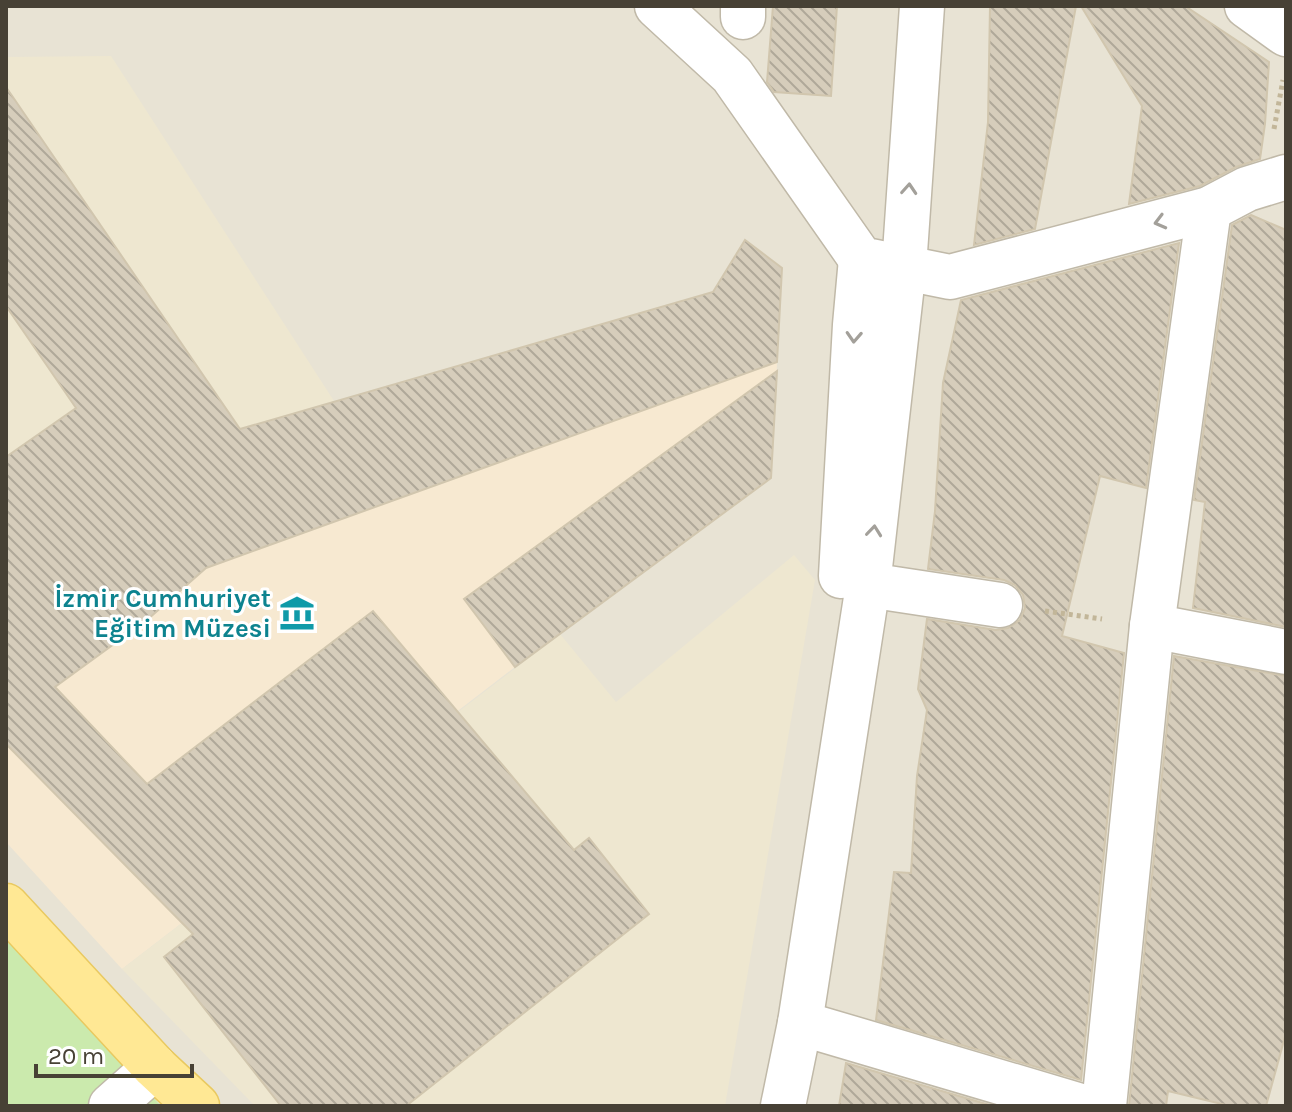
<svg xmlns="http://www.w3.org/2000/svg" width="1292" height="1112" font-family="Karla,sans-serif">
	<style>
		.residential { fill: #e8e3d4 }
		.commercial { fill: #f7e9d1 }
		.education { fill: #eee7d0 }
		.park { fill: #cbeaad }
		.building { fill: url(#building-back-hatch); stroke: #d1c6ae; stroke-width: 2 }
		.lines { fill: none; stroke-linecap: round; stroke-linejoin: round }
		.minor-casing { stroke: #c0b9a8; stroke-width: 47 }
		.major-casing { stroke: #e9c960; stroke-width: 47 }
		.path { stroke: #c2b699; stroke-width: 5; stroke-dasharray: 4 4; stroke-linecap: butt }
		.minor { stroke: #fff; stroke-width: 44 }
		.major { stroke: #ffe894; stroke-width: 44 }
		.oneway { stroke: #a3a09a }
		.labels { text-anchor: middle; dominant-baseline: central; stroke-width: 6; stroke-linejoin: round; paint-order: stroke }
		.culture-label { font-size: 26px; font-weight: bold; fill: #0d838f; stroke: #fff; text-anchor: end }
	</style>
	<defs>
		<pattern id="building-back-hatch" width="6" height="6" patternUnits="userSpaceOnUse" patternTransform="scale(2)"><rect width="6" height="6" fill="#d6cdbb"/><path d="M-1 5l2 2M0 0l6 6M5-1l2 2" fill="none" stroke="#afa899"/></pattern>
	</defs>
	<rect width="100%" height="100%" fill="#f4f1e6"/>
	<path class="residential" d="M6 6H1286V1106H161L6 937Z"/>
	<path class="commercial" d="M745 240 782 268 771 478 515 667 122 969 6 842V593L241 429 713 292Z"/>
	<g class="education">
		<path d="M111 56 334 401 241 429 6 593V57Z"/>
		<path d="M794 555 815 580 725 1106H255L122 969 560 634 616 702Z"/>
	</g>
	<path class="park" d="M6 937 161 1106H6Z"/>
	<g class="building">
		<path d="M773 6H837L831 96 774 92 767 82Z"/>
		<path d="M990 6H1076L1035 229 974 245 988 122Z"/>
		<path d="M1081 6H1185L1269 62 1265 124 1260 159 1236 167 1200 186 1129 204 1142 106Z"/>
		<path d="M6 87 240 429 713 292 745 240 782 268 777 362 206 568 147 620 55 687 147 784 373 611 574 850 589 838 649 914 406 1106H281L164 957 193 934 6 744V457L76 408 6 306Z"/>
		<path d="M1251 215 1286 230V627L1193 608 1205 502 1194 500 1232 225Z"/>
		<path d="M1179 243 1146 488 1100 476 1062 636 1124 653 1081 1080 876 1020 894 872 911 873 917 776 927 710 918 689 927 619 996 630 1008 628 1020 620 1025 608 1023 595 1015 585 1004 580 928 569 935 511 943 383 961 300Z"/>
		<path d="M777 371 771 478 515 667 464 599Z"/>
		<path d="M1174 656 1286 676V1033L1266 1106H1230L1168 1091 1166 1106H1129Z"/>
		<path d="M846 1063 993 1106H839Z"/>
	</g>
	<g class="lines">
		<g class="minor-casing">
			<g id="minor">
				<path d="M657 6 732 75 861 259 950 277 1209 209 1247 189 1286 177"/>
				<path d="M1247 6 1286 34"/>
				<path d="M743 17V6"/>
				<path d="M841 576 855 325 861 259"/>
				<path d="M868 585 1000 605"/>
				<path d="M1152 626 1286 652"/>
				<path d="M800 1023 1081 1106"/>
				<path d="M111 1106 155 1067"/>
				<path d="M783 1106 800 1023 868 585 904 267 922 6"/>
				<path d="M1104 1106 1152 626 1209 209"/>
			</g>
		</g>
		<g class="major-casing">
			<path id="major" d="M6 906 155 1067 197 1106"/>
		</g>
		<g class="path">
			<path d="M1274 129 1283 80"/>
			<path d="M1045 611 1102 619"/>
		</g>
		<use href="#minor" class="minor"/>
		<use href="#major" class="major"/>
	</g>
	<defs><path id="oneway-chevron" d="M-2-3.5L2.5 0L-2 3.5" fill="none" stroke-width="1.6" stroke-linecap="round" stroke-linejoin="round" transform="scale(2)"/></defs>
	<g class="oneway">
		<use href="#oneway-chevron" transform="translate(909 189) rotate(-86)"/>
		<use href="#oneway-chevron" transform="translate(1160 222) rotate(165)"/>
		<use href="#oneway-chevron" transform="translate(854 337) rotate(93)"/>
		<use href="#oneway-chevron" transform="translate(874 531) rotate(-84)"/>
	</g>
	<defs>
		<g id="museum-bare" transform="scale(2.76)"><path d="M0-6L6-3V-2H-6V-3ZM-5-1h2V3h-2ZM-1-1h2V3h-2ZM3-1h2V3H3ZM-6 4H6V6H-6Z" fill="#0f9aa8" stroke="#fff" stroke-width="2.5" paint-order="stroke"/></g>
	</defs>
	<g fill-rule="evenodd">
		<use href="#museum-bare" x="297" y="613"/>
	</g>
	<g class="labels">
		<g class="culture-label">
			<text x="271" y="598">İzmir Cumhuriyet<tspan x="271" dy="30">Eğitim Müzesi</tspan></text>
		</g>
	</g>
	<rect width="1292" height="1112" fill="none" stroke="#474135" stroke-width="16"/>
	<path d="M36 1064v12h156v-12" fill="none" stroke="#474135" stroke-width="4"/>
	<text x="48" y="1064" font-size="24" fill="#474135" stroke="#ffffff" stroke-width="6" paint-order="stroke">20 m</text>
</svg>
